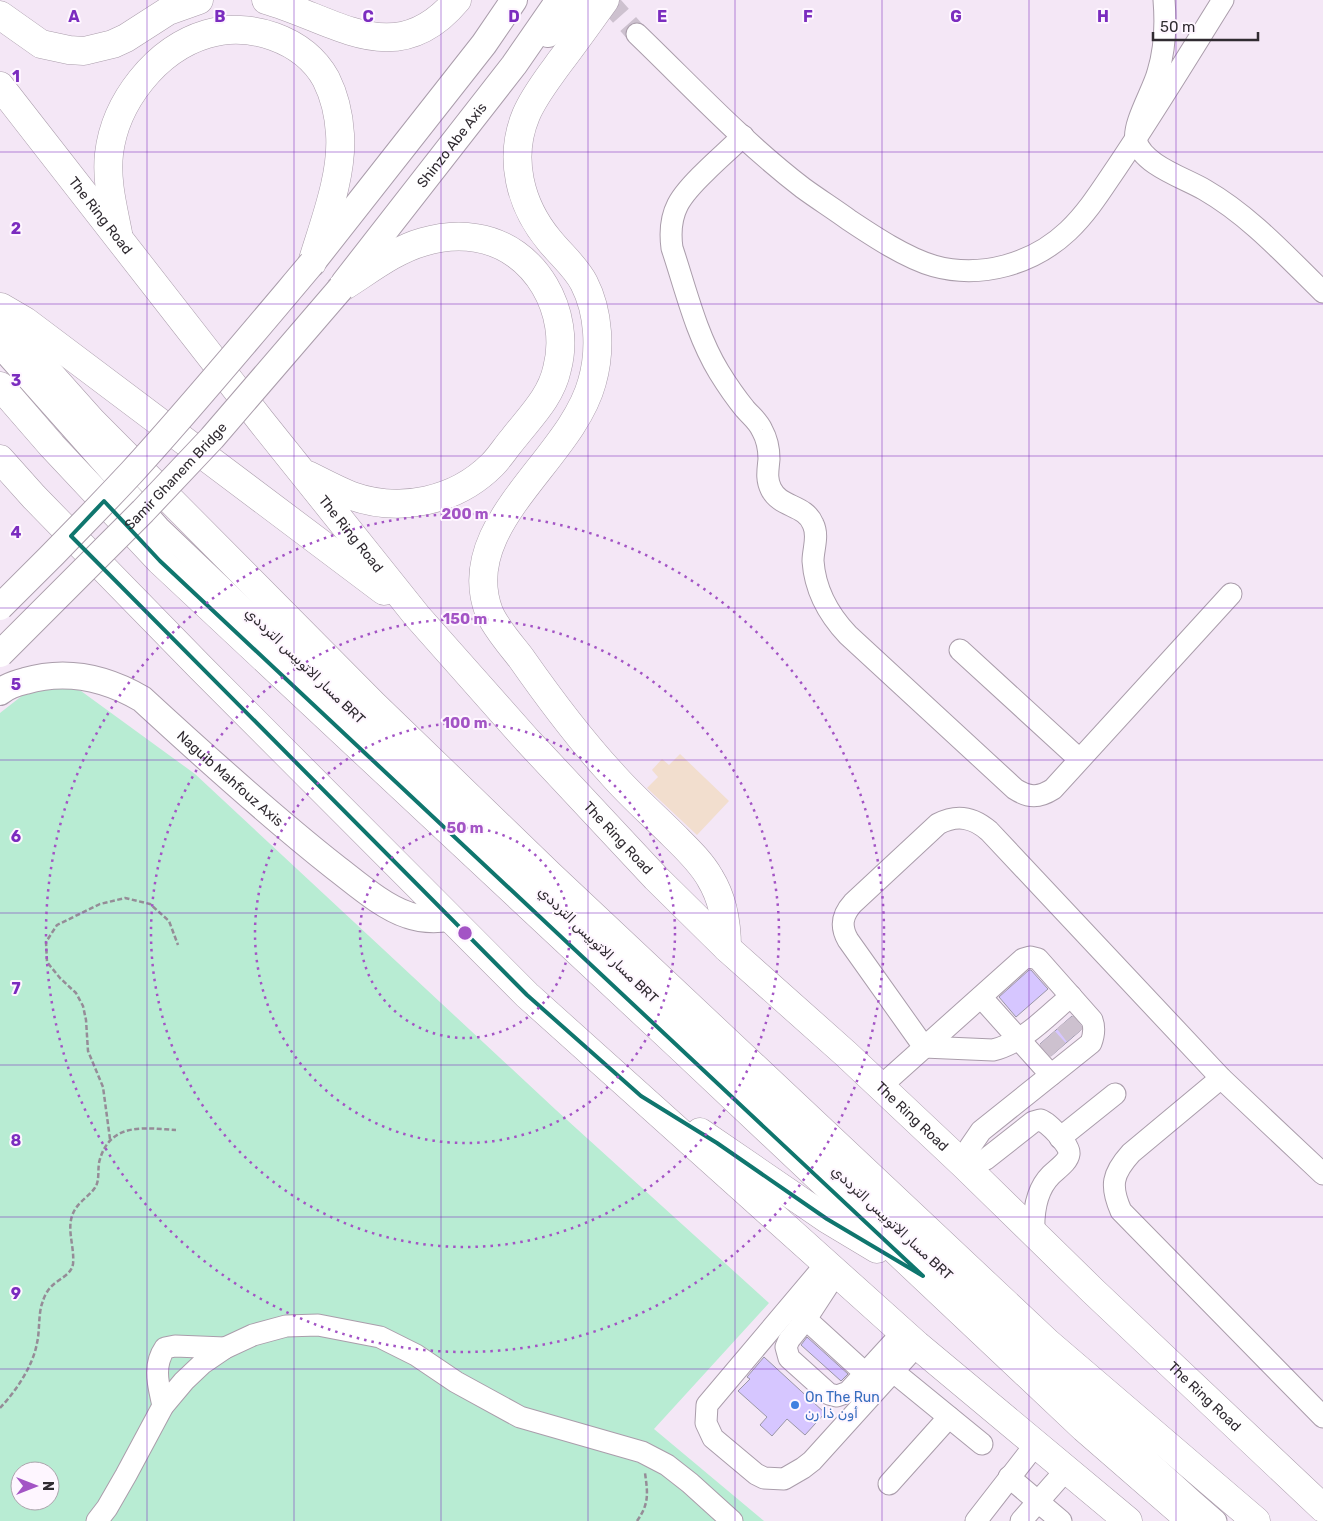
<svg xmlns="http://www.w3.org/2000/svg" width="1323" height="1521" font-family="Rubik,Vazirmatn,sans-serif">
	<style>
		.commercial { fill: #f2dece }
		.green { fill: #b8ecd3; fill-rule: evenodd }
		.building { fill: #d6c6ff; stroke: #9a96a6 }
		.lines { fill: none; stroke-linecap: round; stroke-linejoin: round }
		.minor-tunnel { stroke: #cdc1cf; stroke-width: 21; stroke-dasharray: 21 11; stroke-linecap: butt }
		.minor-casing { stroke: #aa9dab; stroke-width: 23 }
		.major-casing { stroke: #aa9dab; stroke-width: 28 }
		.highway-casing { stroke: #aa9dab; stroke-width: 29 }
		.path { stroke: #958c97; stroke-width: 2.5; stroke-dasharray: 5 2.5; stroke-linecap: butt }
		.minor { stroke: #fff; stroke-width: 21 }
		.major { stroke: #fff; stroke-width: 26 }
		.highway { stroke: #fff; stroke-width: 28 }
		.major-bridge-casing { stroke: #aa9dab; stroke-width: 28; stroke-linecap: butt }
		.major-bridge { stroke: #fff; stroke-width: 26 }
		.marked { fill: none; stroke: #0f766e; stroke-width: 4; stroke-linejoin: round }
		.grid { fill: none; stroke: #7b2cbf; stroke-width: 1; stroke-opacity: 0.55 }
		.ring { fill: none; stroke: #a354c5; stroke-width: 2.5; stroke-dasharray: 2.5 5 }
		.shop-dot { fill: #3f7fe0; stroke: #fef6ff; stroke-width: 2 }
		.labels { text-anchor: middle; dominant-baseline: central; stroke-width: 4; stroke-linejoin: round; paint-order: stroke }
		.street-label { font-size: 14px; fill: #302b31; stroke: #fef6ff }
		.shop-label { font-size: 14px; fill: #366cbe; stroke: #fef6ff; text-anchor: start }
		.grid-label { font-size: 16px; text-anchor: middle; font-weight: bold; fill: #7b2cbf; stroke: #fef6ff; stroke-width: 4; stroke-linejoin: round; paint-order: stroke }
		.centre { fill: #a354c5; stroke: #fef6ff; stroke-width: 2.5 }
		.ring-label { font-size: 15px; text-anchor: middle; font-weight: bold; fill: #a354c5; stroke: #fef6ff; stroke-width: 4; stroke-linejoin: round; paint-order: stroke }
	</style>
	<rect width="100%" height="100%" fill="#f4e7f6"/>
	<path class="commercial" d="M680 754 729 801 697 835 647 788 658 777 652 770 662 759 669 765Z"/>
	<path class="green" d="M60 684 81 691 195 774 556 1110 769 1303 654 1429 764 1521H0V713L23 695ZM20 1471H50V1501H20Z"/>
	<g class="building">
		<path d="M1029 970H1031L1048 989 1016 1017 999 997Z"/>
		<path d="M1072 1016 1081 1026V1030L1051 1056 1040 1044Z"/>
		<path d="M807 1337 848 1374 841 1381 801 1345Z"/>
		<path d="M764 1357 825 1413 805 1435 787 1419 772 1436 760 1425 767 1417 738 1391 750 1379 747 1377Z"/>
	</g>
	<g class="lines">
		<g class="minor-tunnel">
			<path d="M607 0 637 34"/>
			<path d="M1065 1022 1075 1035"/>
			<path d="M1047 1038 1058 1050"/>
		</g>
		<g class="minor-casing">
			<g id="minor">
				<path d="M1164 0C1166 24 1165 49 1158 72 1154 89 1132 125 1136 140 1142 165 1185 178 1205 190 1250 216 1286 256 1323 292"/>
				<path d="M637 34C691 86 743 142 803 188 818 199 834 209 849 220 873 236 906 258 934 266 981 279 1033 264 1068 231 1088 212 1102 189 1117 167 1154 112 1188 56 1223 0"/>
				<path d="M743 136C731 148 718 159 706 171 681 195 667 211 672 248 686 290 696 334 719 372 727 385 736 398 745 409 751 416 758 421 762 430 767 439 769 449 769 459 768 470 766 479 771 489 780 508 805 504 813 524 819 536 813 549 813 561 815 590 829 615 848 635L1015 789C1029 798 1039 798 1053 789L1231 594"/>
				<path d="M0 348 159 527 651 996 1001 1326 1192 1500 1216 1521"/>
				<path d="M960 650 1079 759"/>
				<path d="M981 997 1051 1075"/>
				<path d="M924 1047 848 940C840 926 842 915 853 903L938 824C957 814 973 817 989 831L1221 1078 1323 1174"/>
				<path d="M924 1047 993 1050C1023 1043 1047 1016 1071 996"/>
				<path d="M1221 1078 1131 1153C1112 1174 1110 1186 1121 1211L1323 1417"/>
				<path d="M880 1087 1023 959 1030 957 1038 959 1092 1020C1095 1028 1094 1035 1091 1043L981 1131 970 1147 964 1165"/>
				<path d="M1060 1138 1115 1094"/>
				<path d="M967 1168 986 1159 1033 1122 1040 1120C1047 1121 1071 1146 1069 1154 1068 1162 1057 1169 1051 1175 1036 1190 1033 1213 1034 1234"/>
				<path d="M826 1264 707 1405 706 1423 713 1438 756 1474 764 1478 784 1479 803 1468 812 1461 917 1345"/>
				<path d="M836 1273 806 1319 789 1340 786 1347 789 1358 829 1394 837 1396 848 1392 902 1333"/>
				<path d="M797 1311 865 1373"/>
				<path d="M884 1364 982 1444"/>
				<path d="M163 1406C159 1386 152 1367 165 1348L175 1346 225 1348"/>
				<path d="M1009 1477 1061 1521"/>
				<path d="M889 1484 949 1417"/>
				<path d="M97 1521 107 1508 126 1475 163 1406 184 1381 203 1363 225 1348 253 1335 286 1326 318 1325 380 1337 416 1355 456 1382 520 1417 642 1452 667 1465 690 1483 732 1521"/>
				<path d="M976 1521 1035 1445"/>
				<path d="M1021 1521 1066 1470"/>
			</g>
		</g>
		<g class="major-casing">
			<g id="major">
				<path d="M548 34 586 0"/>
				<path d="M315 259 484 44 514 0"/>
				<path id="s1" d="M344 283 514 65 559 0"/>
				<path id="s2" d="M0 692C7 686 17 683 25 681 66 669 106 678 142 699 205 757 268 814 335 867 356 883 383 907 408 915 422 920 435 920 449 918"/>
			</g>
		</g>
		<g class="highway-casing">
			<g id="highway">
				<path d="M266 0C336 20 396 73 457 0"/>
				<path d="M605 0C590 21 575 42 559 63 547 80 534 96 526 115 508 158 520 205 549 240 560 254 576 267 584 283 599 312 601 351 592 382 571 460 456 525 489 612 495 627 511 645 521 658 549 698 578 737 611 773 630 795 653 815 674 836 687 849 701 862 710 878 723 899 727 923 727 948"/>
				<path d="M0 15 41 44 69 50 84 51 113 44 126 38 168 11 199 0"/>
				<path id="s3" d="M0 86 261 421 417 616 527 740 656 878 727 948 846 1054 964 1165 1093 1291 1323 1508"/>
				<path d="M118 233C113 207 106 181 109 154 115 102 156 49 207 34 249 21 304 39 326 79 334 95 339 116 340 134 343 175 324 223 312 263"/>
				<path d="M1 307 25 321 384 591"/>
				<path d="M0 318 91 420 373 704 550 875 1048 1343 1256 1521"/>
				<path d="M0 386 52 446 160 561 681 1048 1084 1428 1191 1521"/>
				<path d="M0 459 34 497 201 668 527 995 917 1345 1128 1521"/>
				<path d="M308 475C322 482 337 490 352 496 400 513 456 501 492 465 500 457 506 447 513 439 530 417 551 397 557 369 572 313 536 247 476 238 458 235 440 237 423 242 394 250 367 272 341 288"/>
				<path d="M700 1132 827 1219 877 1249"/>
			</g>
		</g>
		<g class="path">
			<path d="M110 1139 103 1087 88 1051 86 1020 83 1006 76 993 60 978 47 962 46 942 57 925 100 904 125 898 150 904 169 921 178 945"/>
			<path d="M0 1408C16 1391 33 1366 37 1343 40 1331 38 1312 43 1301 44 1297 47 1291 50 1288 57 1279 71 1276 73 1264 75 1245 64 1225 76 1208 81 1200 92 1194 96 1186 100 1178 97 1168 100 1159 111 1122 145 1128 176 1130"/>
			<path d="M637 1521C649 1504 648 1494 645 1473"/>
		</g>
		<use href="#minor" class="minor"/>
		<use href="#major" class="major"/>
		<use href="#highway" class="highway"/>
		<g class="major-bridge-casing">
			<g id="major-bridge">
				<path d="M0 607C45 563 89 518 132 472 194 404 253 333 312 263"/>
				<path id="s4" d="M0 654 143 511 212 438 341 288"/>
			</g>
		</g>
		<use href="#major-bridge" class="major-bridge"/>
	</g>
	<path class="marked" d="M104 501 160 561 923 1276 827 1219 717 1143 641 1096 527 995 71 536Z"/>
	<path class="grid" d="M147 0V1521M294 0V1521M441 0V1521M588 0V1521M735 0V1521M882 0V1521M1029 0V1521M1176 0V1521M0 152H1323M0 304H1323M0 456H1323M0 608H1323M0 760H1323M0 913H1323M0 1065H1323M0 1217H1323M0 1369H1323"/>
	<g class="ring">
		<circle cx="465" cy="933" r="105"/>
		<circle cx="465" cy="933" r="210"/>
		<circle cx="465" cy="933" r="314"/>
		<circle cx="465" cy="933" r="419"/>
	</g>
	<circle class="shop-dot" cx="795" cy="1405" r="5"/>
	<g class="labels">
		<g class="street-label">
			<text stroke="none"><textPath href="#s1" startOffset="175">Shinzo Abe Axis</textPath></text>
			<text stroke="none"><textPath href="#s3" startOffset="164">The Ring Road</textPath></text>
			<text stroke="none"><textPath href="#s4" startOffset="250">Samir Ghanem Bridge</textPath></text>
			<text stroke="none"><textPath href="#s3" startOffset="569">The Ring Road</textPath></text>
			<text transform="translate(305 666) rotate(44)">مسار الاتوبيس الترددي BRT</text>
			<text stroke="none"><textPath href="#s2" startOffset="268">Naguib Mahfouz Axis</textPath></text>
			<text stroke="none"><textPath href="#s3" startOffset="974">The Ring Road</textPath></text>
			<text transform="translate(598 945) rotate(44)">مسار الاتوبيس الترددي BRT</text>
			<text stroke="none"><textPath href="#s3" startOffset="1379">The Ring Road</textPath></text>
			<text transform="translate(892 1223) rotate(43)">مسار الاتوبيس الترددي BRT</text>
			<text stroke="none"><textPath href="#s3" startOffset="1784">The Ring Road</textPath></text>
		</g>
		<g class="shop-label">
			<text x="805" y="1397">On The Run<tspan x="805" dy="16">أون ذا رن</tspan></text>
		</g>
	</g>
	<g class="grid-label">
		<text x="74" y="22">A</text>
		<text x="220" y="22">B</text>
		<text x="368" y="22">C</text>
		<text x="514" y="22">D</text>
		<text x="662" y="22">E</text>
		<text x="808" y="22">F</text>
		<text x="956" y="22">G</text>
		<text x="1103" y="22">H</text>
		<text x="16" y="82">1</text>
		<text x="16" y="234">2</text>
		<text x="16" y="386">3</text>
		<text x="16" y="538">4</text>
		<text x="16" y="690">5</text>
		<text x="16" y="842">6</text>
		<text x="16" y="994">7</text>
		<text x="16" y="1146">8</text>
		<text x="16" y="1299">9</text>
	</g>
	<circle cx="465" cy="933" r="8" class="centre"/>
	<g class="ring-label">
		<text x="465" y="519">200 m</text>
		<text x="465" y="624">150 m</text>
		<text x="465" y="728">100 m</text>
		<text x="465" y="833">50 m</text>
	</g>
	<g transform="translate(35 1486) rotate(90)"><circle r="24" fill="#fef6ff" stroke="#aca5ad"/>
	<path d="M0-4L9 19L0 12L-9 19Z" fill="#a354c5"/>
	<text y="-8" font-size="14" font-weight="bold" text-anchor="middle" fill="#302b31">N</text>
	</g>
	<path d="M1153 32v8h105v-8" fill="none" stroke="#302b31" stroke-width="2.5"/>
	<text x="1160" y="32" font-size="15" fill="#302b31" stroke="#fef6ff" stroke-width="4" paint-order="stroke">50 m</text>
</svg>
